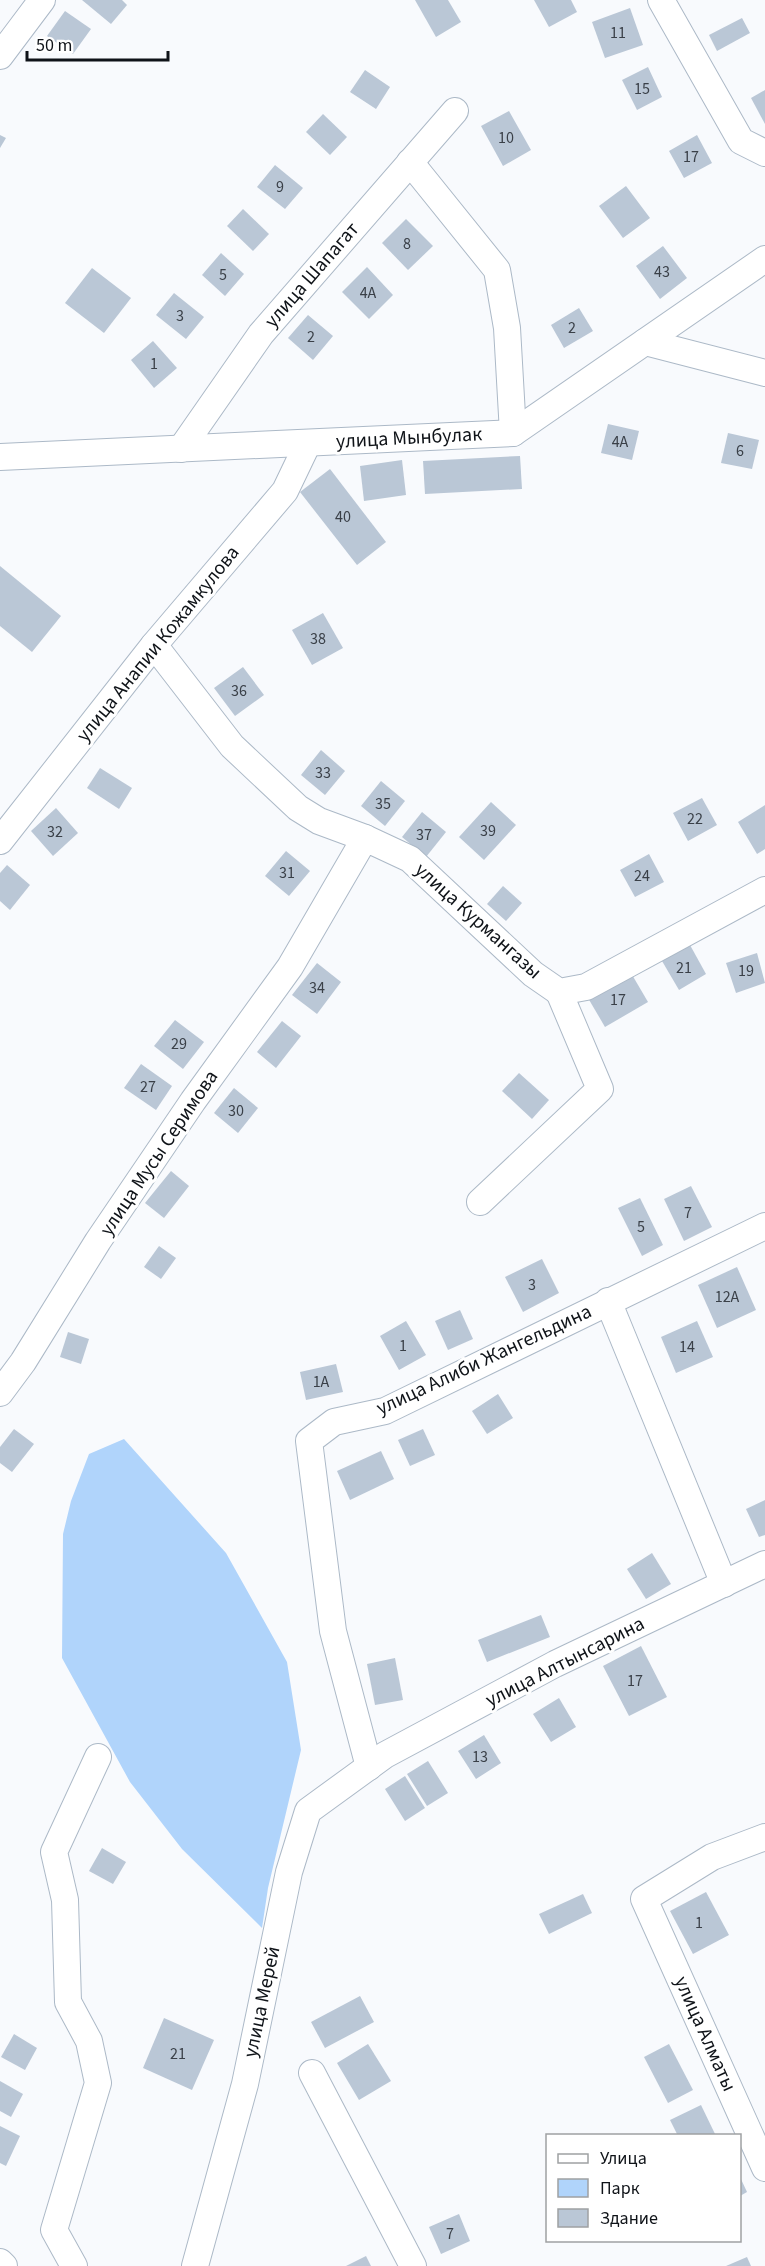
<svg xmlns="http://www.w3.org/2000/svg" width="765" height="2266" font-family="'Source Sans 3',sans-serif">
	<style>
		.green { fill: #b0d4fb }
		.building { fill: #bac7d6 }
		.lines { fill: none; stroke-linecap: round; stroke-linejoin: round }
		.minor-casing { stroke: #acb9c7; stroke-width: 28 }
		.minor { stroke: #fff; stroke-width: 26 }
		.labels { text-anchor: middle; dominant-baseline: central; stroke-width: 6; stroke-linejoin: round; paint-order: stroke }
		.number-label { font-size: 16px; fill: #3a4048 }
		.street-label { font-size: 20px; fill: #0f1318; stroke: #fff }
	</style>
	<rect width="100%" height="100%" fill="#f8fafd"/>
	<path class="green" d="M124 1439 226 1553 287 1662 301 1750 268 1888 262 1928 182 1849 130 1782 62 1658 63 1534 71 1501 89 1454Z"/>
	<g class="building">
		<path d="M82 0H122L127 5 111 24Z"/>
		<path d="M415 0H448L461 22 436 37Z"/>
		<path d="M534 0H571L577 12 549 27Z"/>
		<path d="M630 8 643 45 605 58 592 22Z"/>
		<path d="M65 11 91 29 73 54 47 36Z"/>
		<path d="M742 18 750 33 717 51 709 35Z"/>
		<path d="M648 67 662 97 637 110 622 80Z"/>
		<path d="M365 70 390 87 376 109 350 92Z"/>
		<path d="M765 90V124L751 98Z"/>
		<path d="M509 111 531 150 503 166 481 126Z"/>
		<path d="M323 114 347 137 330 155 306 132Z"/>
		<path d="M0 135 6 138 0 148Z"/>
		<path d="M697 135 712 163 684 178 669 151Z"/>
		<path d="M275 165 303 188 285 209 257 187Z"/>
		<path d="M626 186 650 218 623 238 599 206Z"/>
		<path d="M243 209 269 234 253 251 227 226Z"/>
		<path d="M406 219 433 246 408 270 382 243Z"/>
		<path d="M663 246 687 278 660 299 636 266Z"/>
		<path d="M221 253 244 274 225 296 202 275Z"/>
		<path d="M367 267 393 295 369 319 342 292Z"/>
		<path d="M92 268 131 298 104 333 65 303Z"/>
		<path d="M174 293 204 317 186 339 156 315Z"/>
		<path d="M579 308 593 331 564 348 551 325Z"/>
		<path d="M308 315 333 336 313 360 288 338Z"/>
		<path d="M153 341 177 368 154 388 131 360Z"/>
		<path d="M608 424 639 431 632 460 601 453Z"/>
		<path d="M728 433 759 440 752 469 721 463Z"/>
		<path d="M520 456 522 489 425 494 423 461Z"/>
		<path d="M402 460 406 495 364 501 360 466Z"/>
		<path d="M330 469 386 542 357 565 300 492Z"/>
		<path d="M0 566 61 616 32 652 0 626Z"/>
		<path d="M323 613 343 648 312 665 292 630Z"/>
		<path d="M243 667 264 695 235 716 214 688Z"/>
		<path d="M321 750 345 771 325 795 301 775Z"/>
		<path d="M100 768 132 788 119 809 87 788Z"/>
		<path d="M381 781 405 801 385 826 361 806Z"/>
		<path d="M702 798 717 825 688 841 673 813Z"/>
		<path d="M491 802 516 825 484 860 459 837Z"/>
		<path d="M765 805V849L757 854 738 822Z"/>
		<path d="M56 808 78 833 53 856 31 831Z"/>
		<path d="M422 812 446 832 426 857 402 837Z"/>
		<path d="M286 851 310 871 289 896 265 876Z"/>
		<path d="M649 854 664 882 635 897 620 870Z"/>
		<path d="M7 865 30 885 10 910 0 901V873Z"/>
		<path d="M503 886 522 903 506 921 487 904Z"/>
		<path d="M690 945 706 974 679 990 662 961Z"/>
		<path d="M757 953 765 983 736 993 726 963Z"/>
		<path d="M317 963 341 982 317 1014 292 995Z"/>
		<path d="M631 973 648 1002 605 1027 588 998Z"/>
		<path d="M175 1020 204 1042 183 1069 154 1046Z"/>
		<path d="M282 1021 301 1036 276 1068 257 1052Z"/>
		<path d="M141 1064 172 1086 156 1110 124 1088Z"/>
		<path d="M519 1073 549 1100 532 1119 502 1091Z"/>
		<path d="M234 1088 258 1108 238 1133 214 1113Z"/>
		<path d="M171 1171 189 1186 164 1218 145 1203Z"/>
		<path d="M691 1186 712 1227 684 1241 664 1199Z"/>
		<path d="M640 1198 663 1245 642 1256 618 1208Z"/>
		<path d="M159 1246 176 1258 161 1279 144 1267Z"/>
		<path d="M542 1259 559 1293 523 1312 505 1277Z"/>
		<path d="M737 1267 756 1310 717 1328 698 1285Z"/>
		<path d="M460 1310 473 1339 448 1350 435 1321Z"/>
		<path d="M406 1321 426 1355 399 1370 380 1336Z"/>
		<path d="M697 1321 713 1357 676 1373 661 1337Z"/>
		<path d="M68 1332 89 1339 81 1364 60 1357Z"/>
		<path d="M336 1364 343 1392 306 1400 300 1372Z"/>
		<path d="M498 1394 513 1418 487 1434 472 1411Z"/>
		<path d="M14 1429 34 1444 12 1472 0 1463V1447Z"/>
		<path d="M423 1429 435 1455 410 1466 398 1440Z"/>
		<path d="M381 1451 394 1479 350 1500 337 1471Z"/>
		<path d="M765 1500V1535L759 1537 746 1509Z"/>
		<path d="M652 1553 671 1584 646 1599 627 1569Z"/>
		<path d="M541 1615 550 1637 487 1662 478 1640Z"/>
		<path d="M641 1646 667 1697 629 1716 603 1666Z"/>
		<path d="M395 1658 403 1700 375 1705 367 1664Z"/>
		<path d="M559 1698 576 1727 551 1742 533 1714Z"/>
		<path d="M484 1735 501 1763 476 1779 458 1751Z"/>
		<path d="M428 1761 448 1793 427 1806 407 1774Z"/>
		<path d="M405 1776 425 1808 405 1821 385 1789Z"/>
		<path d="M102 1848 126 1862 113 1884 89 1871Z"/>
		<path d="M706 1892 729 1935 693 1954 670 1911Z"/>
		<path d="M583 1894 592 1913 549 1934 539 1914Z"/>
		<path d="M360 1996 374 2022 325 2048 311 2022Z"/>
		<path d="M164 2018 214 2040 192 2090 143 2068Z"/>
		<path d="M14 2034 37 2048 25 2070 1 2057Z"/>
		<path d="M368 2044 391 2081 359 2100 337 2063Z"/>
		<path d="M669 2044 693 2090 668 2103 644 2057Z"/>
		<path d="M0 2081 23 2094 11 2117 0 2111Z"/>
		<path d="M701 2105 716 2136H678L670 2120Z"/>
		<path d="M0 2126 20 2136 6 2166 0 2163Z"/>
		<path d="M740 2177 747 2192 740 2196Z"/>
		<path d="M459 2214 470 2241 441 2254 429 2227Z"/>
		<path d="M366 2256 371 2266H346Z"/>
		<path d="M747 2257 751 2266H726Z"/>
	</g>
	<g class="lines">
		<g class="minor-casing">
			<g id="minor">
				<path d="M661 0 741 141 765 153"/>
				<path d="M0 56 42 0"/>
				<path d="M410 162 497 270 507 328 513 433"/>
				<path d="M645 342 765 373"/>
				<path d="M181 449 261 334 455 111"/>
				<path d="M0 457 513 433 765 259"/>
				<path d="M154 645 232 746 298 808 319 821 365 838"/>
				<path d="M0 841 154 645 285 491 308 443"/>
				<path d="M480 1202 600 1089 559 992"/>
				<path d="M608 1301 724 1584"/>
				<path d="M0 1393 23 1362 98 1241 193 1101 290 967 365 838 410 859 533 974 559 992 586 987 765 890"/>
				<path d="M369 1767 333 1631 309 1441 334 1422 385 1411 765 1226"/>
				<path d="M765 1837 712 1857 644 1899 765 2168"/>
				<path d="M312 2073 413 2266"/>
				<path d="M0 2262 4 2266"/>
				<path d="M74 2266 54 2230 98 2083 89 2041 68 2002 65 1900 54 1852 98 1757"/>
				<path d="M195 2266 245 2084 289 1872 308 1811 385 1755 555 1664 765 1564"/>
			</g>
		</g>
		<use href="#minor" class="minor"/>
	</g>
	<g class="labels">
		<g class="number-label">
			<text x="618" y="33">11</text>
			<text x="642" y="89">15</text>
			<text x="506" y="138">10</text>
			<text x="691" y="157">17</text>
			<text x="280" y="187">9</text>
			<text x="407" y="244">8</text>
			<text x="662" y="272">43</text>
			<text x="223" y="275">5</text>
			<text x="368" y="293">4А</text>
			<text x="180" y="316">3</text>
			<text x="572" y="328">2</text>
			<text x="311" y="337">2</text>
			<text x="154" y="364">1</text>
			<text x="620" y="442">4А</text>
			<text x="740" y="451">6</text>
			<text x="343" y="517">40</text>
			<text x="318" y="639">38</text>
			<text x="239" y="691">36</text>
			<text x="323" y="773">33</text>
			<text x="383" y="804">35</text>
			<text x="695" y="819">22</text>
			<text x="488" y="831">39</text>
			<text x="55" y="832">32</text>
			<text x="424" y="835">37</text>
			<text x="287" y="873">31</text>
			<text x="642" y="876">24</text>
			<text x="684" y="968">21</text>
			<text x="746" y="971">19</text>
			<text x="317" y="988">34</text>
			<text x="618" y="1000">17</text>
			<text x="179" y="1044">29</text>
			<text x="148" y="1087">27</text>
			<text x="236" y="1111">30</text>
			<text x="688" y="1213">7</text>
			<text x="641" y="1227">5</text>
			<text x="532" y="1285">3</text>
			<text x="727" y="1297">12А</text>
			<text x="403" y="1346">1</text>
			<text x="687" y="1347">14</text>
			<text x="321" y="1382">1А</text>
			<text x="635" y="1681">17</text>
			<text x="480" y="1757">13</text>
			<text x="699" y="1923">1</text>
			<text x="178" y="2054">21</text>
			<text x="450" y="2234">7</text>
		</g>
		<g class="street-label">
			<text transform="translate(312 275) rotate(-49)">улица Шапагат</text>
			<text transform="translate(409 438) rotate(-3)">улица Мынбулак</text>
			<text transform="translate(158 644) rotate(-51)">улица Анапии Кожамкулова</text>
			<text transform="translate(478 921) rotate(42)">улица Курмангазы</text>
			<text transform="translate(159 1153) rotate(-56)">улица Мусы Серимова</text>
			<text transform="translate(484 1360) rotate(-25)">улица Алиби Жангельдина</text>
			<text transform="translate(565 1662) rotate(-27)">улица Алтынсарина</text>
			<text transform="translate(262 2002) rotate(-78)">улица Мерей</text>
			<text transform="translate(705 2034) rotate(66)">улица Алматы</text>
		</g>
	</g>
	<rect x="546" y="2134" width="195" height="108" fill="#ffffff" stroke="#9fa1a3" stroke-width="1.5"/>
	<rect x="558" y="2154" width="30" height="9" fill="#ffffff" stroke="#9fa1a3" stroke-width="1.5"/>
	<text x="600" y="2164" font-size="18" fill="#0f1318">Улица</text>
	<rect x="558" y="2179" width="30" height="18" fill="#b0d4fb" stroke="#9fa1a3" stroke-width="1.5"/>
	<text x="600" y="2194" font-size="18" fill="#0f1318">Парк</text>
	<rect x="558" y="2209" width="30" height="18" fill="#bac7d6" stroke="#9fa1a3" stroke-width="1.5"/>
	<text x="600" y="2224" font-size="18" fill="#0f1318">Здание</text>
	<path d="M27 51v9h141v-9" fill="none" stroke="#0f1318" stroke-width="3"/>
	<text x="36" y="51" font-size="18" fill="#0f1318" stroke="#ffffff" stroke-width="4.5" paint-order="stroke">50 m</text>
</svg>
